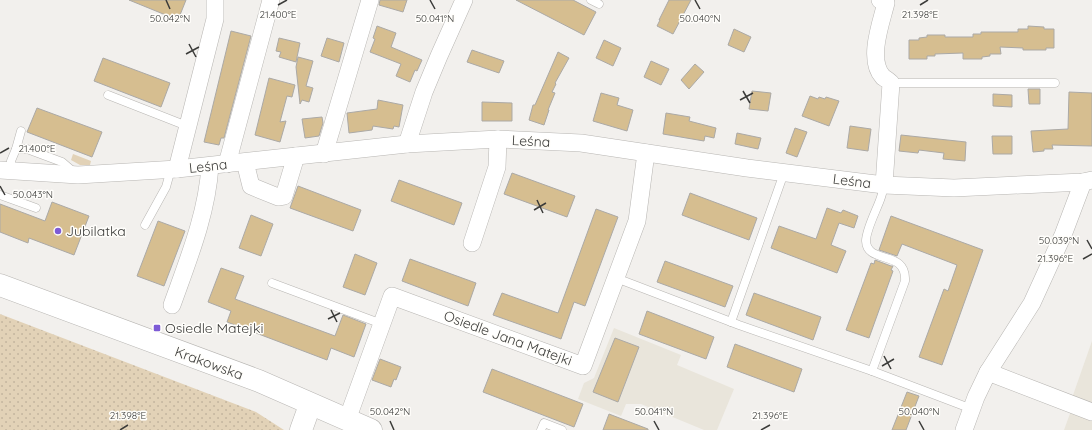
<svg xmlns="http://www.w3.org/2000/svg" width="1092" height="430" font-family="Quicksand,sans-serif">
	<style>
		.built { fill: #e9e5db }
		.grass { fill: #e2d2b7 }
		.park { fill: url(#park-dots) }
		.building { fill: #d6be90; stroke: #aba9a6 }
		.lines { fill: none; stroke-linecap: round; stroke-linejoin: round }
		.lane-casing { stroke: #b8b6b3; stroke-width: 9 }
		.street-casing { stroke: #b8b6b3; stroke-width: 18 }
		.secondary-casing { stroke: #b8b6b3; stroke-width: 23 }
		.lane { stroke: #fff; stroke-width: 8 }
		.street { stroke: #fff; stroke-width: 17 }
		.secondary { stroke: #fff; stroke-width: 22 }
		.ticks { fill: none; stroke: #3b3b39; stroke-width: 1.5 }
		.poi-dot { fill: #7d5bd6; stroke: #fffefb; stroke-width: 1.5 }
		.labels { text-anchor: middle; dominant-baseline: central; stroke-width: 3; stroke-linejoin: round; paint-order: stroke }
		.street-label { font-size: 14px; fill: #3b3b39; stroke: #fffefb }
		.poi-label { font-size: 14px; fill: #3b3b39; stroke: #fffefb; text-anchor: start }
		.ticks-label { font-size: 10px; text-anchor: middle; fill: #3b3b39; stroke: #fffefb; stroke-width: 3; stroke-linejoin: round; paint-order: stroke }
	</style>
	<defs>
		<pattern id="park-dots" width="8" height="8" patternUnits="userSpaceOnUse"><rect width="8" height="8" fill="#e2d2b7"/><path d="M2 2h.1M6 6h.1" fill="none" stroke="#c3b59e" stroke-width="1.8" stroke-linecap="round"/></pattern>
	</defs>
	<rect width="100%" height="100%" fill="#f2f0ed"/>
	<g class="built">
		<path d="M614 328 681 355 677 365 734 389 717 430H704L641 404H626L621 416 578 399 584 383 594 378Z"/>
		<path d="M1092 341V430H1064L1075 400 1072 398Z"/>
	</g>
	<path class="grass" d="M73 154 91 161 90 165H80L71 160Z"/>
	<path class="park" d="M0 314 256 412 284 430H0Z"/>
	<g class="building">
		<path d="M129 0H186L178 20Z"/>
		<path d="M380 0H407L403 12 379 5Z"/>
		<path d="M516 0H573L596 12 584 35Z"/>
		<path d="M669 0H691L673 34 657 26 660 20H659Z"/>
		<path d="M377 26 396 33 391 47 422 60 417 71 415 70 410 82 396 76 401 64 370 52 375 39 373 38Z"/>
		<path d="M1028 26 1044 27V29H1054V48H1046V50H1023V48L1000 47 1001 54H990V56L982 57V59H963V53L935 54V56H927V59H909V40H919V38L927 37V35H945V37H973V34H981V32H1018V29H1028Z"/>
		<path d="M734 29 751 37 744 52 728 45Z"/>
		<path d="M231 31 251 36 224 138H221L219 145 204 142Z"/>
		<path d="M279 38 300 43 296 62 279 57 281 52 276 51Z"/>
		<path d="M327 38 344 43 339 62 321 56Z"/>
		<path d="M604 40 621 48 613 66 596 58Z"/>
		<path d="M472 50 504 61 499 73 467 62Z"/>
		<path d="M558 52 569 58 555 83 556 84 552 92 555 93 548 110H549L544 125 529 120 533 105H535Z"/>
		<path d="M298 57 313 61 306 86 313 88 309 102 302 100 300 104 296 67Z"/>
		<path d="M103 58 170 83 161 107 94 81Z"/>
		<path d="M651 61 669 69 661 85 644 77Z"/>
		<path d="M695 64 704 72 689 89 681 80Z"/>
		<path d="M269 78 295 85 292 97 287 96 280 122 286 121 280 142 255 135Z"/>
		<path d="M1028 89H1040V104H1029Z"/>
		<path d="M752 91 771 93 768 111 749 109Z"/>
		<path d="M1069 92 1092 93V146L1052 145 1053 149H1044V151L1033 152 1031 131 1068 129Z"/>
		<path d="M601 93 619 98 617 105 633 110 627 131 593 121Z"/>
		<path d="M993 94 1012 95V107L993 106Z"/>
		<path d="M810 96 818 99 819 97 825 99 826 97 839 101 829 126 802 116Z"/>
		<path d="M378 100 403 105 399 127 394 126 393 129 373 126 372 130 349 133 347 113 377 109Z"/>
		<path d="M482 102 512 103V121H482Z"/>
		<path d="M37 108 102 132 92 157 27 132Z"/>
		<path d="M666 113 690 117 689 121 716 128 714 138 705 136 704 141 663 134Z"/>
		<path d="M322 117 323 123 319 136 305 138 302 119Z"/>
		<path d="M850 126 871 129 868 151 847 148Z"/>
		<path d="M795 128 807 132 797 157 786 153Z"/>
		<path d="M737 133 761 138 758 149 735 144Z"/>
		<path d="M901 135 966 142 965 161 943 159 944 153 919 150 918 153 899 151Z"/>
		<path d="M992 136H1012V154H993Z"/>
		<path d="M512 173 575 196 567 217 504 194Z"/>
		<path d="M399 180 462 203 454 225 391 201Z"/>
		<path d="M298 186 361 210 353 231 290 208Z"/>
		<path d="M690 193 757 218 749 240 682 215Z"/>
		<path d="M52 202 89 216 74 255 29 238 28 243 0 232V204L45 221Z"/>
		<path d="M827 208 841 213 843 210 858 216 854 228 839 223 831 245 846 251 837 273 771 248 779 226 816 239Z"/>
		<path d="M596 209 618 217 585 306 574 302 561 339 493 315 502 293 558 313Z"/>
		<path d="M251 215 273 224 261 256 239 248Z"/>
		<path d="M891 216 983 250 942 365 919 357 944 289 948 291 957 265 902 244 897 256 879 250Z"/>
		<path d="M158 221 185 231 164 286 137 276Z"/>
		<path d="M355 254 377 263 365 295 343 287Z"/>
		<path d="M410 259 476 283 468 306 402 281Z"/>
		<path d="M875 260 891 266H893L891 270 893 271 869 338 846 330 871 263 874 264Z"/>
		<path d="M665 261 733 286 725 307 657 282Z"/>
		<path d="M221 268 244 276 235 299 335 336 343 315 366 324 354 357 331 348 327 360 227 322 231 311 208 302Z"/>
		<path d="M754 293 821 317 813 340 746 315Z"/>
		<path d="M647 311 714 337 706 359 639 334Z"/>
		<path d="M615 338 639 347 618 402 593 392Z"/>
		<path d="M735 344 802 369 794 392 727 367Z"/>
		<path d="M380 359 401 367 396 380 394 379 391 387 372 380Z"/>
		<path d="M492 369 583 404 574 427 483 392Z"/>
		<path d="M907 392 919 396 906 430H892Z"/>
		<path d="M609 414 648 429V430H603Z"/>
	</g>
	<g class="lines">
		<g class="lane-casing">
			<g id="lane">
				<path d="M591 0 599 4"/>
				<path d="M891 83H1055"/>
				<path d="M108 95 187 126"/>
				<path d="M16 149 21 131"/>
				<path d="M11 171V161L16 149H27L62 162 75 173"/>
				<path d="M0 195 36 208"/>
				<path d="M145 225 166 187 171 169"/>
				<path d="M616 278 739 325 872 371 972 409"/>
				<path d="M272 283 382 324"/>
				<path d="M731 322 784 173"/>
				<path d="M872 371 905 281C907 249 867 265 866 241 866 230 876 211 880 200 882 195 883 190 884 185"/>
				<path d="M541 430 544 423 562 430"/>
			</g>
		</g>
		<g class="street-casing">
			<g id="street">
				<path d="M880 0 886 3C881 23 867 60 883 77 886 79 889 81 891 83L884 185"/>
				<path d="M407 144 424 92 439 56 464 0"/>
				<path d="M324 154 370 0"/>
				<path d="M245 162 251 186 278 197 284 196 296 156"/>
				<path d="M227 164 271 0"/>
				<path d="M177 169 215 19V0"/>
				<path d="M0 170 78 175 177 169 407 144 498 139 581 143 747 168 884 185 954 188 1083 182 1092 180"/>
				<path d="M472 243 497 167 498 139"/>
				<path d="M172 305C188 260 207 214 210 166"/>
				<path d="M988 372 1092 412"/>
				<path d="M347 420 392 296 583 366 637 221 646 153"/>
				<path d="M964 430 976 397 988 372 1032 303 1063 235 1083 182"/>
			</g>
		</g>
		<g class="secondary-casing">
			<g id="secondary">
				<path d="M0 285 259 381 371 430"/>
				<path d="M301 430 310 405"/>
			</g>
		</g>
		<use href="#lane" class="lane"/>
		<use href="#street" class="street"/>
		<use href="#secondary" class="secondary"/>
	</g>
	<path class="ticks" d="M166 0 170 9M430 0 435 9M695 0 700 9M278 5 287 0M920 5 928 0M189 44 196 57M186 54 199 47M743 91 750 103M740 100 753 93M0 153 9 148M0 186 5 195M537 200 543 213M534 210 546 203M1087 240 1092 249M1083 259 1092 254M331 310 337 322M328 319 340 313M884 356 891 369M882 366 894 359M390 421 394 430M654 421 659 430M919 421 924 430M120 430 128 425M761 430 770 425"/>
	<g class="poi-dot">
		<circle cx="58" cy="231" r="4"/>
		<rect x="153" y="324" width="8" height="8" rx="2"/>
	</g>
	<g class="labels">
		<g class="street-label">
			<text transform="translate(531 141) rotate(3)">Leśna</text>
			<text transform="translate(208 166) rotate(-6)">Leśna</text>
			<text transform="translate(852 181) rotate(7)">Leśna</text>
			<text transform="translate(508 338) rotate(20)">Osiedle Jana Matejki</text>
			<text transform="translate(209 363) rotate(20)">Krakowska</text>
		</g>
		<g class="poi-label">
			<text x="66" y="231">Jubilatka</text>
			<text x="165" y="328">Osiedle Matejki</text>
		</g>
	</g>
	<g class="ticks-label">
		<text x="278" y="18">21.400°E</text>
		<text x="920" y="18">21.398°E</text>
		<text x="170" y="22">50.042°N</text>
		<text x="435" y="22">50.041°N</text>
		<text x="700" y="22">50.040°N</text>
		<text x="37" y="152">21.400°E</text>
		<text x="33" y="198">50.043°N</text>
		<text x="1059" y="244">50.039°N</text>
		<text x="1055" y="262">21.396°E</text>
		<text x="390" y="415">50.042°N</text>
		<text x="654" y="415">50.041°N</text>
		<text x="919" y="415">50.040°N</text>
		<text x="128" y="419">21.398°E</text>
		<text x="770" y="419">21.396°E</text>
	</g>
</svg>
